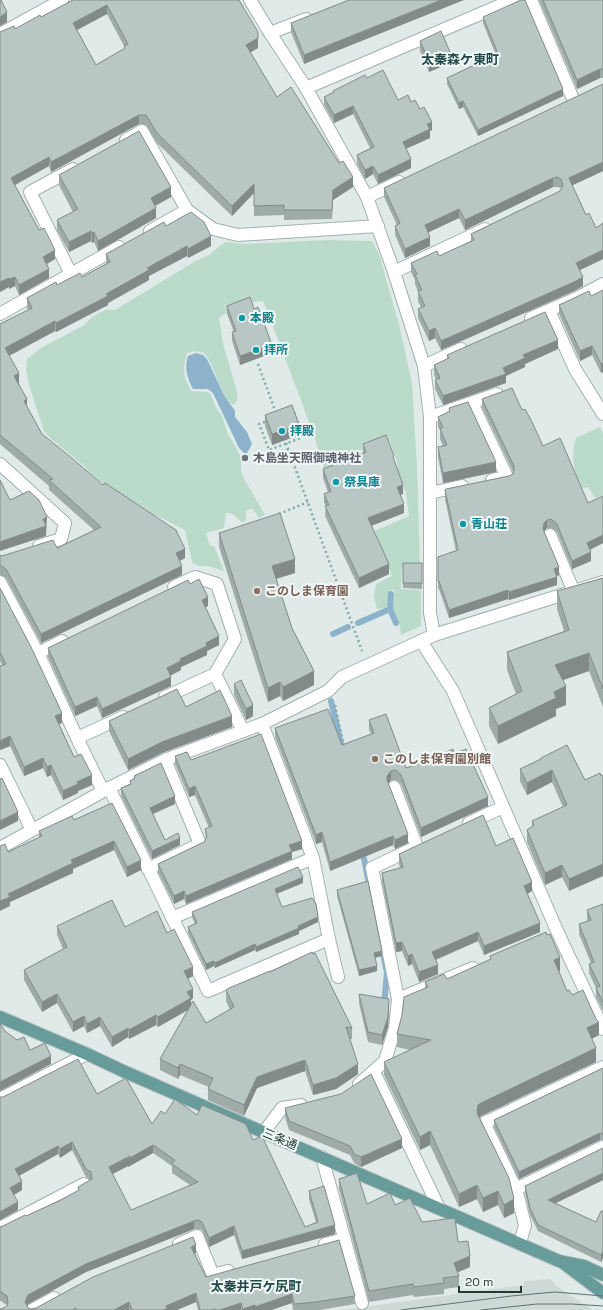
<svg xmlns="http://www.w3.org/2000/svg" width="603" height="1310" font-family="'Space Grotesk','Noto Sans JP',sans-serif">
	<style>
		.built { fill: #cfdad7 }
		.green { fill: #badaca }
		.water { fill: #8cb3cb }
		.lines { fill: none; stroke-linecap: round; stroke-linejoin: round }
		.stream { stroke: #8cb3cb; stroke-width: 6 }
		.minor-casing { stroke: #a3b1b0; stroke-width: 14 }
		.major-casing { stroke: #bdc4c3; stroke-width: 14 }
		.path { stroke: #83aba8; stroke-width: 2.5; stroke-dasharray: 2 3; stroke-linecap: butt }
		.minor { stroke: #fff; stroke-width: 12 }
		.major { stroke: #689c9b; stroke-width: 12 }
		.tram { stroke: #5c7574; stroke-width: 1 }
		.wall { fill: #9faba9; fill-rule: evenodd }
		.shaded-wall { fill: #828b89 }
		.building { fill: #b9c7c4; stroke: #828b89; fill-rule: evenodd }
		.culture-dot { fill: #0f9aa8; stroke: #f0f7f5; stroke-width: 1.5 }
		.worship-dot { fill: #6b7280; stroke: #f0f7f5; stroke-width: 1.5 }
		.education-dot { fill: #8d6e63; stroke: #f0f7f5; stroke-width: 1.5 }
		.labels { text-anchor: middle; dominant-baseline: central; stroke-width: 4; stroke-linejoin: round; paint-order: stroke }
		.culture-label { font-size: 12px; font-weight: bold; fill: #0d838f; stroke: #f0f7f5; text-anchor: start }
		.worship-label { font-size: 12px; font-weight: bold; fill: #5b616d; stroke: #f0f7f5; text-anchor: start }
		.education-label { font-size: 12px; font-weight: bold; fill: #785e54; stroke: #f0f7f5; text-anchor: start }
		.street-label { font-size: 12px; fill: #223938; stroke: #f0f7f5 }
		.neighbourhood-label { font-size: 13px; font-weight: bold; fill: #204949; stroke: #f0f7f5 }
	</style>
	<rect width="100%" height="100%" fill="#e0eae8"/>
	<path class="built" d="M550 1279 558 1287 593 1310H341L523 1285 524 1281Z"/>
	<g class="green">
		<path d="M328 240 372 241 379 254 400 328 412 384 417 467 420 566 402 567 401 589 421 590V626L401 635 400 626 393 610 395 592 393 589 390 591 386 608 377 609 374 597 376 584 392 576 375 531 409 516 406 493 398 473 397 462 389 440 372 445 324 469 314 435 267 310 263 301C246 302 232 308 219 318L223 344 237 391C238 397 238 401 233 405 218 392 217 368 204 353L195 351 187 353C182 371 183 374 191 391L208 392 211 395 215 406 222 416 227 432 241 457V471L243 477 265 515 259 518 252 508 246 511V519L245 522H241C236 516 234 513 226 513L224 528 206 533 210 546H214L224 571 208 566H198L192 562 185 530 153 514 136 503 113 491 92 475 82 464 51 439 44 431 29 385 26 370 27 359 39 349 83 326 92 317 105 310H115L194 262 209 255 225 242 245 244Z"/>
		<path d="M600 427 603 433V495L595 498 588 487 580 489C575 472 570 455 576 438Z"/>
	</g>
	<path class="water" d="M196 353 203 355 207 359 224 395 235 411V417L247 432 252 444 246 455 239 448 213 393 208 389H193C187 377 184 368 188 356Z"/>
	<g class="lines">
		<g class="stream">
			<path d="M390 609 396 623"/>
			<path d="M358 623 390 609 391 594"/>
			<path d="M333 634 348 627"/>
			<path d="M331 701 342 748"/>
			<path d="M362 849 387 973 384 1005"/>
		</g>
		<g class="minor-casing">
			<g id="minor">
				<path d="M250 0 270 33 306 88 367 197 394 272 424 366 430 417V613L434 635"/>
				<path d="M531 0 573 99"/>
				<path d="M270 33 306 19"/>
				<path d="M0 34 62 0"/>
				<path d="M306 88 513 0"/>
				<path d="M126 140 142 131 187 210 213 229 238 235 378 226"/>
				<path d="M367 197 399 182"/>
				<path d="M150 231 187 210"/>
				<path d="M394 272 485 229"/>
				<path d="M71 274 30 192 73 169"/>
				<path d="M549 311 575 369 603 414"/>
				<path d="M0 314 119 247"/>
				<path d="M531 318 577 298 603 284"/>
				<path d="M424 366 461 349"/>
				<path d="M472 403 507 477 492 480"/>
				<path d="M430 417 497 394"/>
				<path d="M0 464 65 523 61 539 39 546"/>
				<path d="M430 493 462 486"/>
				<path d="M550 535 574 592"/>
				<path d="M0 582 38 653 77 738 103 791"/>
				<path d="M421 641 453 691 558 933 603 1029"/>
				<path d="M38 653 62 641"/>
				<path d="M215 674 243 731"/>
				<path d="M165 697 215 674 235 639 217 584 195 577 174 587"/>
				<path d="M262 724 313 858 329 939 338 977"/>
				<path d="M77 738 123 717"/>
				<path d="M0 765 32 830"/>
				<path d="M394 787 417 847"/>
				<path d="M109 788 208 991 329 939"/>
				<path d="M469 823 503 807"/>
				<path d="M0 848 109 788 165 760 262 724 328 691 342 677 434 635 603 582"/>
				<path d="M148 869 200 844 165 760"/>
				<path d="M172 918 313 858"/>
				<path d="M398 999 473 968"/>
				<path d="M374 1072 439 1208"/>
				<path d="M359 1084 385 1061 395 1028 398 999 372 868 414 848"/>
				<path d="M0 1099 87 1054"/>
				<path d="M264 1132 282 1108 301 1105"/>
				<path d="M322 1157 362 1303"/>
				<path d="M516 1189 603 1147"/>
				<path d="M0 1228 84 1184"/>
				<path d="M520 1243 525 1225 516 1189 484 1123 603 1067"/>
				<path d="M179 1244 197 1236 213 1275 228 1271"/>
				<path d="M325 1244 344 1239"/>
				<path d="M32 1310 54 1298"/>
			</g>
		</g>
		<g class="major-casing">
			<g id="major">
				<path d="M0 1017 87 1054 123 1071 559 1261 584 1266 603 1275"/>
				<path d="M562 1262 603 1293"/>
			</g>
		</g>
		<g class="path">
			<path d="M258 364 276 413"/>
			<path d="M294 412 303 437 269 450 259 424Z"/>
			<path d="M286 443 362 651"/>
			<path d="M263 458 289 449"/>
			<path d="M279 514 308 502"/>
			<path d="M335 705 344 747"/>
		</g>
		<use href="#minor" class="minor"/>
		<use href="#major" class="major"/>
		<g class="tram">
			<path d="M401 1310 511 1296 555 1292 603 1296"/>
			<path d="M481 1310 537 1304H572L603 1306"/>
		</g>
	</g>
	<g class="wall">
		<path d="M73 0H239L258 48 250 52 277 97 353 187 333 200 332 219 284 220V215L254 216V193L232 216 157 143 146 125 139 124 51 172 49 166 15 185 55 259 47 264 49 278 19 295 15 286 9 289V287L0 292V32L15 29 41 17ZM107 14 124 46V49L96 65 77 30Z"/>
		<path d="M349 0 304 64 291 32V23Z"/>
		<path d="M539 0H603V78H600L577 89Z"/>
		<path d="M483 17 563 96 478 136 463 107 459 109 447 84V78L496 55 483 23Z"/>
		<path d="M420 41 450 63 429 72 420 51Z"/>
		<path d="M367 78 398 100 411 102 420 109 432 130 430 131V138L406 149 411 168 378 184 373 174 365 179 357 164V155L370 148 353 114 334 123 324 105V97L333 93V91Z"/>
		<path d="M603 171 572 185 586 215 596 228 603 223V259L580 270 583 286 574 291 441 350 435 338 429 341 418 318V309L421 307 418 301V292L415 284V280L411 272V263L439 256 471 241V234L560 191 561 189V188L557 187H553L465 230 459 218 428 232 430 246 405 258 395 235V226L397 225 384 197V188Z"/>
		<path d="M59 175 171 197 155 206 156 218 98 251 94 242 92 243 91 241 69 252 57 230V220L73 212 59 185Z"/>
		<path d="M166 226 211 246 188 258 187 256 149 276V280L108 303V305L56 332 55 331 9 356 27 407 42 434 185 558 179 561 182 575 41 643 6 578 0 575V555L2 556 57 548 94 530 49 490V486L0 444V324L28 310 27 308V298L57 285 82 277 106 265V254Z"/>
		<path d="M603 290 601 373 592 355 580 361 559 314V305L591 296Z"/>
		<path d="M227 306 272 353 240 365 232 341V332H234L227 314Z"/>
		<path d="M558 349 525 364V367L506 376V383L443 405 435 389V380H436L434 374V365L447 359V355Z"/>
		<path d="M482 399 522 410 543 446 588 503 603 496V543L590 550 591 561 572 569 557 532 551 528H547L544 531 559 575 557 576V585L509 600 508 599 449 618 439 589H438V557L456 551 445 499V490L509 476 513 474V472L482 407Z"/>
		<path d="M449 408 496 472 443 483 438 457V447L443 446 440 439V430L438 427V417L449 412Z"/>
		<path d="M265 415 299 435 272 445 265 426Z"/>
		<path d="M363 444 394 462 403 494 400 495 404 513 371 526 389 574 359 588 325 516 326 506 324 503V494L328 492 323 478V469L363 453Z"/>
		<path d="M219 533 295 573 276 579 292 628 314 685 283 701 280 696 268 702 219 547Z"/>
		<path d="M403 563H422V589L403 588Z"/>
		<path d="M603 578V707L589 671 562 680 566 705 556 709V716L498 744 489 726V708L516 694 507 670V652L564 631 557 609V591Z"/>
		<path d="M190 584 208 606 205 607 219 645 207 651V655L181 667V670L170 676 171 686 102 718 97 706 75 716 48 657V648Z"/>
		<path d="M0 588 62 723 59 724 74 757 92 785 78 791V793L63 800 51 775 47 777 43 768 24 776 10 746 0 750V666L2 665 0 661Z"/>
		<path d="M234 684 253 716 246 720 234 695Z"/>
		<path d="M186 707 232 727 162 753 128 770 109 731V721Z"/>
		<path d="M369 720 406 768 454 754 488 806 421 837 401 784 396 780H391L388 784 408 843 395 849 393 845 330 871 322 842 316 844 275 737V728L342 745 371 734 369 730Z"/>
		<path d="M175 756 191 760 302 849 292 852V859L186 904 184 899 174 904 158 872V864L204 842 206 839 205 829 209 828 195 795 189 797 175 764Z"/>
		<path d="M541 758 585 780 569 891 562 877 545 885 527 842V830L532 826V821L563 807 552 782 527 795 520 781V769L541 759Z"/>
		<path d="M134 776 175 804 153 814 165 840 180 845 152 859 121 796V788L130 784V781L134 778Z"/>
		<path d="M112 803 141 870 127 877 114 850 73 869V873L10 902V906L8 852 39 838V831L74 820Z"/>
		<path d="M496 846 532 891 527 894 540 932 484 955 478 941 436 960 438 974 419 982 412 964 408 966 402 951 396 952 382 882V873L400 868 399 864V854Z"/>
		<path d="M303 883 277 894 282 907 318 922 299 931V934L256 952 255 950 215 968 214 966 206 970 188 933V927L195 924 192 917V912Z"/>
		<path d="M337 890 382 956 375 958 377 971 359 976 337 896Z"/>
		<path d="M603 904V1011L596 997V988L589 973V964L591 963 579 934V924L587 921V910Z"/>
		<path d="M57 926 125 927 167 933 193 976 188 979 193 998 191 1000V1005L206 1023 230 1010 226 1001V990L270 972 352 1028V1039H350L358 1074 336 1089 313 1095 305 1071 257 1088 244 1116 208 1100V1089L209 1087 180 1075 178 1079 160 1070V1059L188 1010 158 1027 156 1025 129 1039 128 1037 112 1047 100 1026 87 1033 84 1026 73 1032 57 1003 42 1012 24 980V970L63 949 57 935Z"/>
		<path d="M490 956 560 971H559L567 991 572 995 599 1035 592 1039 596 1062 481 1116 480 1117 514 1213 504 1218 498 1205 483 1212 477 1199 459 1207 430 1145 420 1150 384 1075V1062L410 1050 397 1047V1034L425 988V982L447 979 490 960Z"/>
		<path d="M359 994 389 1009 388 1027 382 1045 368 1042 359 1003Z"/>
		<path d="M603 1068V1140H600L519 1179 494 1127V1120Z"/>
		<path d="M97 1094 152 1124 165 1114 197 1115 253 1140 305 1227 316 1222 309 1199V1191L335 1234 242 1259 234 1235 209 1247 202 1230 198 1229H194L86 1272 28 1304 27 1306 28 1308 31 1309 36 1308 196 1253 195 1254 206 1277 355 1296V1304L320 1310H293L292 1303 271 1310H198L196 1302 177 1310H0L7 1306V1305L1 1301H0V1227L3 1226 26 1216 78 1191V1187L90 1180 86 1177 72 1150 60 1158 58 1154 19 1176 22 1190 14 1195 18 1210 0 1220V1097ZM153 1153 172 1166V1173L190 1185 131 1210 112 1174 128 1166V1167Z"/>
		<path d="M285 1108 402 1148 361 1167 354 1163 350 1155 289 1130 285 1117Z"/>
		<path d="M339 1179 367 1204 395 1205 422 1222 458 1242 470 1267 458 1272 459 1276V1287L444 1289V1294L414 1297 413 1295 369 1302 339 1189Z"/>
		<path d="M603 1180 555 1203 596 1222 603 1211V1258L601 1262 538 1231 530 1215 525 1193V1186Z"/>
	</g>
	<g class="shaded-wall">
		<path d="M441 0H464L304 64V55Z"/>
		<path d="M107 5V14L73 32V23Z"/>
		<path d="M7 12V22L0 26V17Z"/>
		<path d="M258 38V48L246 55V45Z"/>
		<path d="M450 52V63L429 72V61Z"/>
		<path d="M600 69V78L577 89V80Z"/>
		<path d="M563 89V96L478 136V130Z"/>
		<path d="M463 101V107L459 109V103Z"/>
		<path d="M353 106V114L334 123V115Z"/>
		<path d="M139 115V124L51 172V162Z"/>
		<path d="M432 122V130L430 131V138L403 150V142L427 124Z"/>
		<path d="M49 157V166L11 187V178Z"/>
		<path d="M411 159V168L378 184V175Z"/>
		<path d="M603 162V171L569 187V178Z"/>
		<path d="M373 166V174L365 179V170Z"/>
		<path d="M353 177V187L333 200 332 219 333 190Z"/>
		<path d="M553 178V187L465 230V220Z"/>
		<path d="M254 184V193L232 216V206Z"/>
		<path d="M171 187V197L151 208V198Z"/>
		<path d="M156 208V218L98 251V241Z"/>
		<path d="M459 209V218L425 234V225Z"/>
		<path d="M91 231V241L69 252V242Z"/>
		<path d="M94 232V242L92 243V233Z"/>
		<path d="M211 236V246L188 258V249Z"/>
		<path d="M430 237V246L405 258V249Z"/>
		<path d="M187 246V256L149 276V280L108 303V305L56 332V323L106 294 147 268Z"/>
		<path d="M55 250V259L43 266V257Z"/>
		<path d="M603 250V259L576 272V263Z"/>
		<path d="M49 269V278L19 295V285Z"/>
		<path d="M15 277V286L9 289V279Z"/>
		<path d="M583 277V286L574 291 441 350V341Z"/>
		<path d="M9 278V287L0 292V282Z"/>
		<path d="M55 321V331L5 358V348Z"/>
		<path d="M435 328V338L429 341V331Z"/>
		<path d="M558 340V349L525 364V367L506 376V383L443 405V396L503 368 523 355Z"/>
		<path d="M272 345V353L240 365V356Z"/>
		<path d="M592 346V355L580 361V351Z"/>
		<path d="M603 363V372L601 373V364Z"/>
		<path d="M19 373V383L14 385V376Z"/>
		<path d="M27 399V409L24 401Z"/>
		<path d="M299 425V435L272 445V434Z"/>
		<path d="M496 462V472L443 483V473Z"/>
		<path d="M403 485V494L397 496V487Z"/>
		<path d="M404 504V513L368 527V518Z"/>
		<path d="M47 517 46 536 0 551V542Z"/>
		<path d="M547 520V528L544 531 543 529 544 523Z"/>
		<path d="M603 535V543L587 551V543Z"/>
		<path d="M185 549V558L176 563V553Z"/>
		<path d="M591 552V561L572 569V561Z"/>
		<path d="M295 559V573L272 580V566Z"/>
		<path d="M389 564V574L359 588V578Z"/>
		<path d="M182 566V575L41 643V634Z"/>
		<path d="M559 567V575L554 577V569Z"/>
		<path d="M557 577V585L509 600V592Z"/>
		<path d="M508 590V599L449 618V610Z"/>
		<path d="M208 597V606L202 609V600Z"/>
		<path d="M219 636V645L207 651V655L181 667V670L167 677V668L180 659 206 643Z"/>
		<path d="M589 653V671L555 683V665Z"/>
		<path d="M314 671V685L283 701V687Z"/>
		<path d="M171 677V686L102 718V709Z"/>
		<path d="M280 682V696L268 702V688Z"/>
		<path d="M566 686V705L556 709V716L498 744V726L554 692Z"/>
		<path d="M97 697V706L75 716V707Z"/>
		<path d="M253 705V716L246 720V709Z"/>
		<path d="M62 713V723L55 726V716Z"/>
		<path d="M232 716V727L162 753 128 770V759L162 742Z"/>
		<path d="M10 736V746L0 750V741Z"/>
		<path d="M43 758V768L24 776V767Z"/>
		<path d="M51 765V775L47 777V767Z"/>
		<path d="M552 770V782L527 795V783Z"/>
		<path d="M391 771V780L387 785V776Z"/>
		<path d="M92 775V785L78 791V793L63 800V791L77 782Z"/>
		<path d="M195 786V795L189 797V789Z"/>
		<path d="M175 796V804L150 815V808Z"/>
		<path d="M488 797V806L421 837V828Z"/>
		<path d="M18 812V821L0 830V821Z"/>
		<path d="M322 832V842L316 844V835Z"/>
		<path d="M408 834V843L395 849V840Z"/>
		<path d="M393 836V845L330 871V862Z"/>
		<path d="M180 838V845L152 859V851Z"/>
		<path d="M114 841V850L73 869V873L10 902V906L0 911V901L8 894 71 860Z"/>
		<path d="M302 841V849L292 852V859L186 904V896L289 845Z"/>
		<path d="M141 860V870L127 877V867Z"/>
		<path d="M603 864V876L569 891V879Z"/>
		<path d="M562 865V877L545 885V873Z"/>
		<path d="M303 877V883L275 894V889Z"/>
		<path d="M532 882V891L524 896V886Z"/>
		<path d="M184 891V899L174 904V896Z"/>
		<path d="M318 917V922L299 931V934L256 952V947Z"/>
		<path d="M540 923V932L484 955V946Z"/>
		<path d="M478 932V941L432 961V952Z"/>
		<path d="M402 942V951L396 952V943Z"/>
		<path d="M255 944V950L215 968V963Z"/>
		<path d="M382 951V956L374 958V953Z"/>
		<path d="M412 954V964L408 966V956Z"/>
		<path d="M560 957V971L554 973V960Z"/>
		<path d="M214 961V966L206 970V964Z"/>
		<path d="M438 965V974L419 982V972Z"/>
		<path d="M377 966V971L359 976V970Z"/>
		<path d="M193 967V976L184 980V971Z"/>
		<path d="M193 989V998L191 1000V1008L158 1027V1017L187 992Z"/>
		<path d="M57 994V1003L42 1012V1002Z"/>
		<path d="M389 999V1009L388 1027 382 1045V1035Z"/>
		<path d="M156 1015V1025L129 1039V1030Z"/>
		<path d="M84 1016V1026L73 1032V1022Z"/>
		<path d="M100 1017V1026L87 1033V1024Z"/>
		<path d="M599 1022V1035L587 1041V1028Z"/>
		<path d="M128 1028V1037L112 1047V1037Z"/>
		<path d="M596 1048V1062L481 1116 478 1119 477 1126 478 1105 481 1103Z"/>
		<path d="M51 1056V1064L0 1091V1082Z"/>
		<path d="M305 1060V1071L257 1088 244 1116V1105L257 1077Z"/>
		<path d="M180 1064V1075L178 1079V1068Z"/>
		<path d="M358 1064V1074L336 1089 313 1095V1085Z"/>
		<path d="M430 1131V1145L420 1150V1137Z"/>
		<path d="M600 1133V1140L519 1179V1172Z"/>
		<path d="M402 1139V1148L361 1167V1157Z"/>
		<path d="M72 1142V1150L60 1158V1149Z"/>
		<path d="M153 1145V1153L128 1167V1166L109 1176V1167Z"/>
		<path d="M58 1146V1154L15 1178V1169Z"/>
		<path d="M603 1173V1180L548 1207V1200Z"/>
		<path d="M22 1181V1190L10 1197V1188Z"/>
		<path d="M477 1185V1199L459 1207V1194Z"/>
		<path d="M498 1191V1205L483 1212V1198Z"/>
		<path d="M514 1199V1213L504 1218V1205Z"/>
		<path d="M18 1202V1210L0 1220V1212Z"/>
		<path d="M194 1221V1229L86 1272 28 1304 25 1310V1302L28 1295 86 1264Z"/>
		<path d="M335 1225V1234L242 1259V1251Z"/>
		<path d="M234 1226V1235L209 1247V1238Z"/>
		<path d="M196 1245V1253L191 1255V1247Z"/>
		<path d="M603 1251V1258L601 1262V1255Z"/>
		<path d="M470 1256V1267L454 1274V1263Z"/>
		<path d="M196 1293V1302L177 1310H162L166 1306Z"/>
		<path d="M292 1294V1303L271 1310H255V1307Z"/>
		<path d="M129 1302V1310H114Z"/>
		<path d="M241 1303V1310H220Z"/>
		<path d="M255 1305V1310H243V1309Z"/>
	</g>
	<g class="building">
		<path d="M0 0H1L7 12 0 17Z"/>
		<path d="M73 0H239L258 32V38L246 45 277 97 291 87 339 163 343 161 353 177 333 190 332 210H284V205L254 206V184L232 206 157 133 146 115H139L51 162 49 157 11 178 39 230 44 228 55 250 43 257 49 269 19 285 15 277 9 279V278L0 282V32L14 26 15 29 40 15 41 17ZM107 5 128 44 124 46 125 48 96 65 73 23Z"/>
		<path d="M349 0H441L304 55 291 23Z"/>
		<path d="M521 0H525L563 89 478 130 463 101 459 103 447 78 498 54 483 17Z"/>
		<path d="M543 0H603V69H600L577 80Z"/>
		<path d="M441 31 450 52 429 61 420 41Z"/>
		<path d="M383 70 398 100 408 95 411 102 415 100 420 109 424 107 432 122 427 124 430 129 403 142 411 159 378 175 373 166 365 170 357 155 374 147 353 106 334 115 324 97 334 92 333 91 365 75 367 78Z"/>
		<path d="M603 84V162L569 178 586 215 589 213 596 228 603 223V250L576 263 583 277 574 282 441 341 435 328 429 331 418 309 425 306 418 291 422 290 415 275 417 274 411 263 437 251 439 256 474 240 471 234 560 191 563 185 561 179 557 177 553 178 465 220 459 209 425 225 430 237 405 249 395 226 400 223 384 188Z"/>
		<path d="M139 131 171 187 151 198 156 208 98 241 94 232 92 233 91 231 69 242 57 220 78 209 59 175Z"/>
		<path d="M191 212 204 222 211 236 188 249 187 246 147 268 149 270 106 294 108 296 56 323 55 321 5 348 19 373 14 376 27 399 24 401 42 434 73 459 103 485 105 483 176 530 185 549 176 553 182 566 41 634 6 569 0 565V555L2 556 53 540 57 548 101 527 49 480 53 479 0 435V324L32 308 27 298 56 282 57 285 80 273 82 277 110 262 106 254 164 222 166 226Z"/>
		<path d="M603 290V363L601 364 592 346 580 351 559 305 589 291 591 296Z"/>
		<path d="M250 297 254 309 258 307 272 345 240 356 232 332 236 331 227 306Z"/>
		<path d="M545 312 558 340 523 355 525 358 503 368 506 374 443 396 435 380 440 378 434 365 449 358 447 355Z"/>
		<path d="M512 388 522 410 525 409 532 422 543 446 560 438 588 503 603 496V535L587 543 591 552 572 561 557 524 551 519 547 520 544 523 543 529 559 567 554 569 557 577 509 592 508 590 449 610 439 581H438V557L458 550 445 490 446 489 509 476 513 474 514 470V466L482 399Z"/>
		<path d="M468 402 496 462 443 473 438 447 447 445 440 429 443 427 438 417 450 411 449 408Z"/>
		<path d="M292 405 299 425 272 434 265 415Z"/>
		<path d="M386 435 394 456 393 457 403 485 397 487 404 504 368 518 389 564 359 578 325 506 329 505 324 494 331 491 323 469 366 452 363 444Z"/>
		<path d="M0 480 10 500 29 491 39 500 47 517 43 519 46 526 0 542Z"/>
		<path d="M280 513 295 559 272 566 292 628 314 671 283 687 280 682 268 688 219 533Z"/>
		<rect x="403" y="563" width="19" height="20"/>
		<path d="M603 578V689L589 653 555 665 566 686 554 692 556 698 498 726 489 708 522 691 507 652 569 630 557 591Z"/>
		<path d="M199 579 208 597 202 600 219 636 206 643 207 646 180 659 181 661 167 668 171 677 102 709 97 697 75 707 48 648 188 580 190 584Z"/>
		<path d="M0 588 31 647 62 713 55 716 74 757 81 754 92 775 77 782 78 784 63 791 51 765 47 767 43 758 24 767 10 736 0 741V666L6 664 0 652Z"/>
		<path d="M241 680 253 705 246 709 234 684Z"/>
		<path d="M177 689 186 707 220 690 232 716 162 742 128 759 109 721Z"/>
		<path d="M328 709 342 745 374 733 369 720 386 714 406 768 424 762 453 749 454 754 466 749 488 797 421 828 401 775 396 770 391 771 387 776V780L408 834 395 840 393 836 330 862 322 832 316 835 275 728Z"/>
		<path d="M261 734 302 841 289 845 292 851 186 896 184 891 174 896 158 864 204 842 207 837 205 829 212 826 195 786 189 789 175 756 187 752 191 760Z"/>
		<path d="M567 745 585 780 600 773 601 776 603 775V864L569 879 562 865 545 873 527 830 534 825 532 821 567 805 552 770 527 783 520 769 541 759V758Z"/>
		<path d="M161 763 175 796 150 808 165 840 178 833 180 838 152 851 121 788 131 784 130 781 135 778 134 776Z"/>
		<path d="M2 778 18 812 0 821V779Z"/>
		<path d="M112 803 141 860 127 867 114 841 71 860 73 863 8 894 10 897 0 901V846L5 844 8 852 42 836 39 831 72 816 74 820Z"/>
		<path d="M483 815 496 846 513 838 532 882 524 886 540 923 484 946 478 932 432 952 438 965 419 972 412 954 408 956 402 942 396 943 382 873 403 867 399 854Z"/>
		<path d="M298 867 303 877 275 889 282 907 312 898 316 904 318 917 298 926 299 928 256 947 255 944 215 963 214 961 206 964 188 927 197 923 192 912Z"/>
		<path d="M368 881 382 951 374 953 377 966 359 970 337 890Z"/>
		<path d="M112 900 125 927 157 911 167 933 174 929 193 967 184 971 193 989 187 992 191 998 158 1017 156 1015 129 1030 128 1028 112 1037 100 1017 87 1024 84 1016 73 1022 57 994 42 1002 24 970 67 947 57 926Z"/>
		<path d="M603 904V1002L596 988 600 986 589 964 594 962 579 924 591 920 587 910Z"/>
		<path d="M546 932 547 935 550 934 560 957 554 960 567 991 569 990 572 995 583 990 596 1019 599 1022 587 1028 596 1048 481 1103 478 1105 477 1113 509 1178 514 1199 504 1205 498 1191 483 1198 477 1185 459 1194 430 1131 420 1137 384 1062 431 1040 397 1034 402 1015 404 997 428 987 425 982 444 974 447 979 491 959 490 956Z"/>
		<path d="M312 952 313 954 315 953 352 1028 346 1027 358 1064 336 1078 313 1085 305 1060 257 1077 244 1105 208 1089 213 1078 180 1064 178 1068 160 1059 193 1001 206 1023 234 1007 226 990 229 988 270 971V972Z"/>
		<path d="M359 994 389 999 388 1017 382 1035 368 1032Z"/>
		<path d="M0 1024 1 1025 5 1031 17 1040 24 1037 30 1050 45 1043 51 1056 0 1082Z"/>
		<path d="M78 1059 97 1094 126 1078 152 1124 161 1111 165 1114 175 1099 197 1115 202 1105 246 1124 253 1140 262 1136 305 1227 318 1222 309 1191 324 1186 335 1225 242 1251 234 1226 209 1238 202 1222 198 1220 194 1221 86 1264 28 1295 25 1302 28 1308 31 1309 36 1308 93 1277 193 1237 196 1245 191 1247 206 1277 339 1240 355 1296 316 1302 294 1304 292 1294 255 1307V1305L243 1309 241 1303 220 1310H216V1309L211 1310H200L196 1293 166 1306 167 1309 162 1310H132L129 1302 114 1310H77L76 1308 72 1310H0V1309H1L7 1306 8 1302 7 1296 1 1292H0V1227L3 1226 25 1215 26 1216 59 1201 79 1190 78 1187 92 1179 91 1172 86 1169 72 1142 60 1149 58 1146 15 1169 22 1181 10 1188 18 1202 0 1212V1097H3ZM153 1145 175 1160 172 1164 198 1182 131 1210 109 1167 130 1156 128 1159Z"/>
		<path d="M603 1068V1134L600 1133 519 1172 494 1120Z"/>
		<path d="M371 1074 402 1139 361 1157 354 1154 350 1146 289 1121 285 1108 341 1094Z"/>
		<path d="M603 1148V1173L548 1200 596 1222 601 1211H603V1251L601 1255 538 1225 530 1208 525 1186Z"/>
		<path d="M357 1173 367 1204 390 1193 395 1205 410 1198 422 1222 455 1218 458 1242 468 1241 470 1256 454 1263 459 1276 443 1278 444 1283 414 1287 413 1284 369 1291 339 1179Z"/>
	</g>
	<g class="culture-dot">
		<circle cx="242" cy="318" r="4"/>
		<circle cx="256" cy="350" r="4"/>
		<circle cx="282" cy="431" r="4"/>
		<circle cx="336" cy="482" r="4"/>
		<circle cx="463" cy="524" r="4"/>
	</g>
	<circle class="worship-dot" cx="245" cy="458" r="4"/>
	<g class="education-dot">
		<circle cx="257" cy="591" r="4"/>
		<circle cx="375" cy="759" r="4"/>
	</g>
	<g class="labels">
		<g class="culture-label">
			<text x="250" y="318">本殿</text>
			<text x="264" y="350">拝所</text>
			<text x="290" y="431">拝殿</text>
			<text x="344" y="482">祭具庫</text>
			<text x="471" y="524">青山荘</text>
		</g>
		<g class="worship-label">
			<text x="253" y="458">木島坐天照御魂神社</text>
		</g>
		<g class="education-label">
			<text x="265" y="591">このしま保育園</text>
			<text x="383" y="759">このしま保育園別館</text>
		</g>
		<g class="street-label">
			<text transform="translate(280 1139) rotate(23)">三条通</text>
		</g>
		<g class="neighbourhood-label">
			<text x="460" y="59">太秦森ケ東町</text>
			<text x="256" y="1286">太秦井戸ケ尻町</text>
		</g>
	</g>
	<path d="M459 1286v6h62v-6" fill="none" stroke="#223938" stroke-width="2"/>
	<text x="465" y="1286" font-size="12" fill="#223938" stroke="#f0f7f5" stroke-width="3" paint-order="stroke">20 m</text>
</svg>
